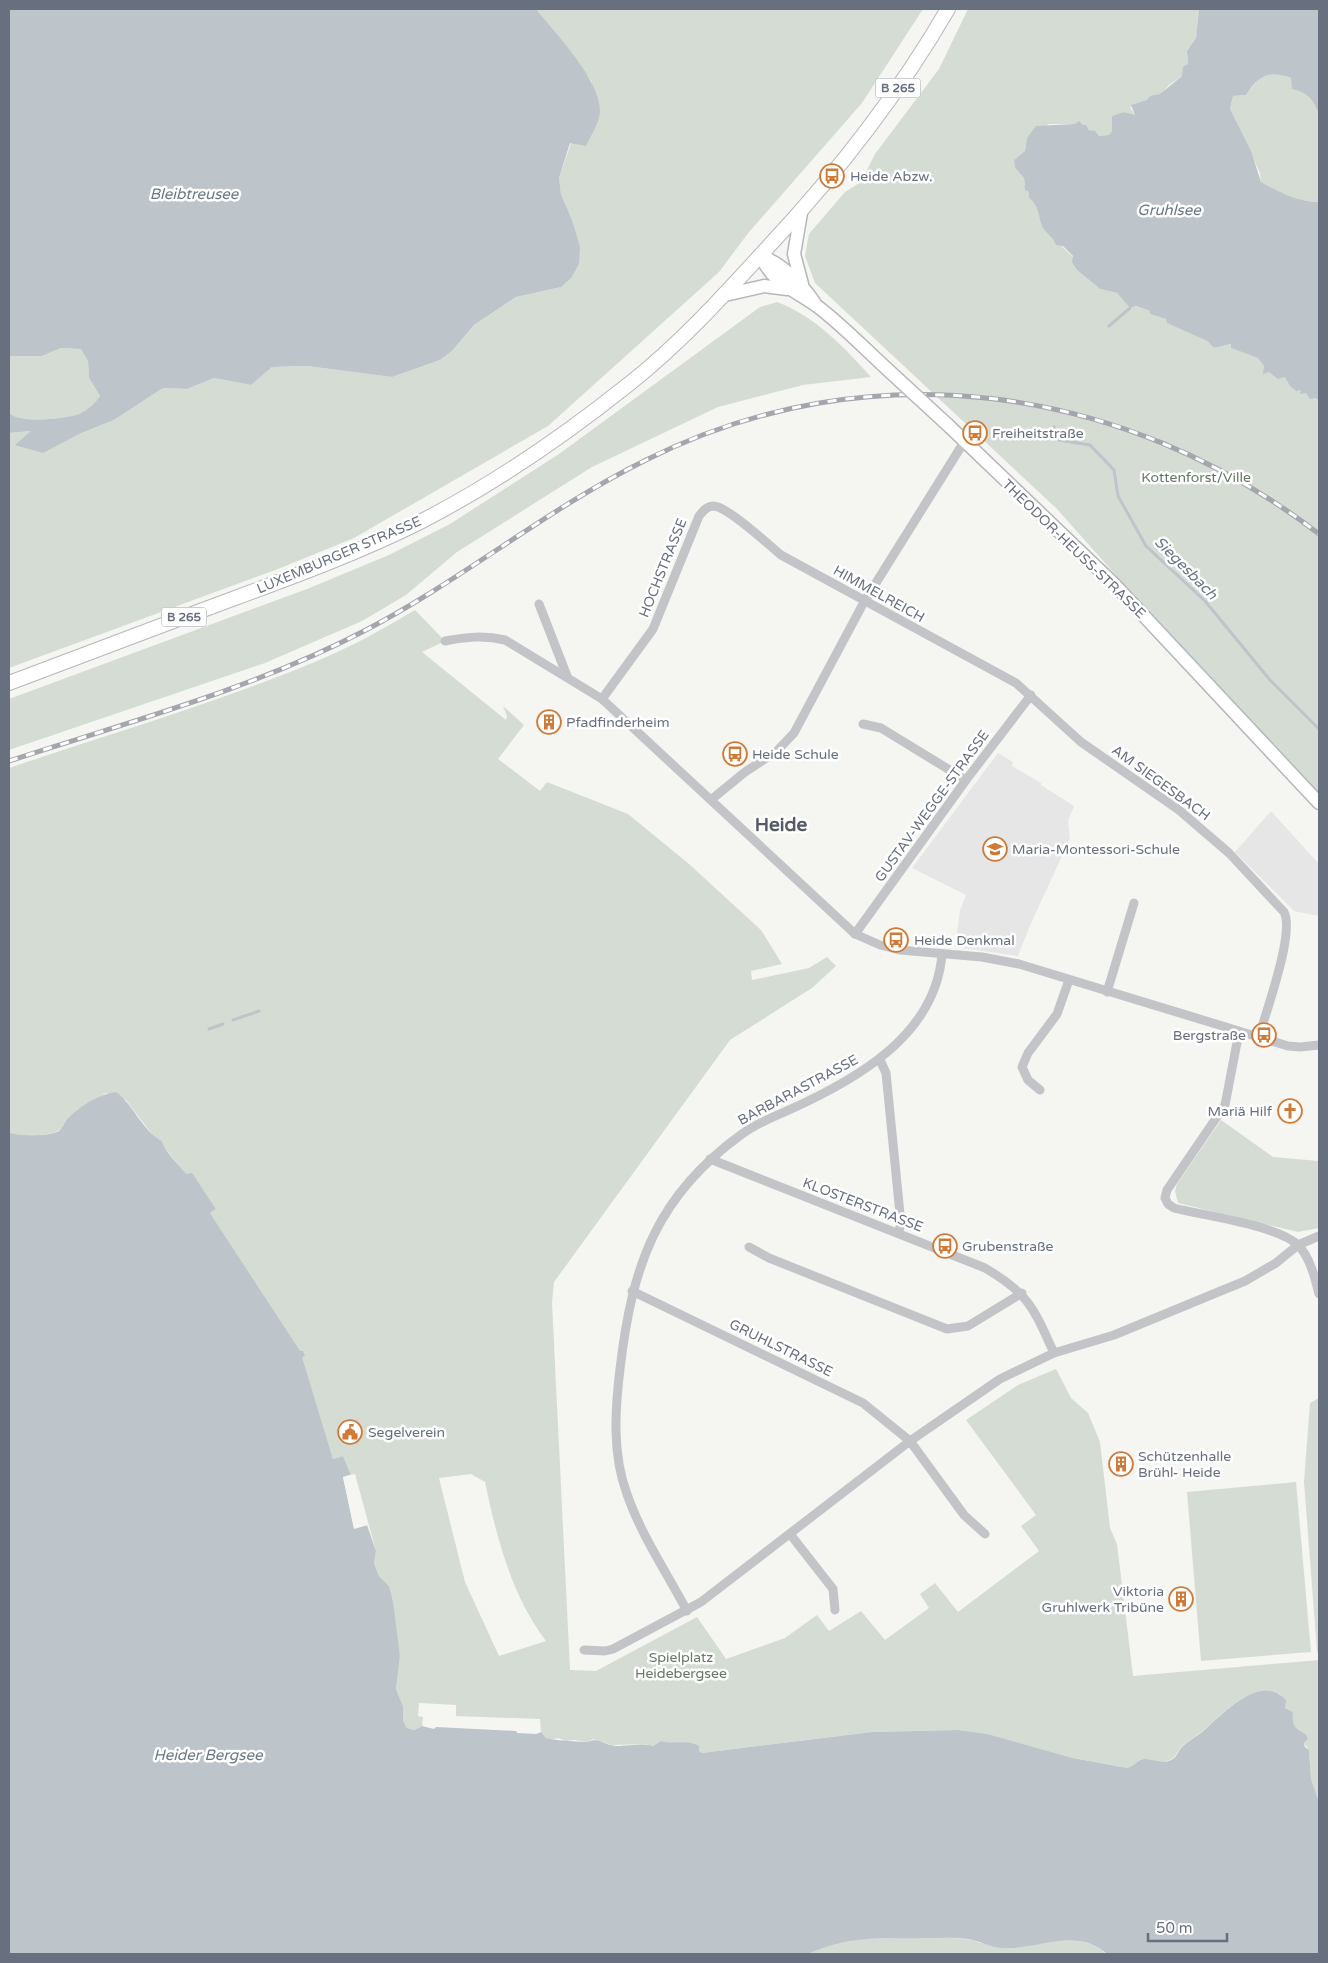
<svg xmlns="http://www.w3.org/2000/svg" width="1328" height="1963" font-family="'Varela Round',sans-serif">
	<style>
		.built { fill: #e6e6e6 }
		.green { fill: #d5dcd4; fill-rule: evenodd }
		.water { fill: #bdc4ca }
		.pier { fill: #f5f5f2 }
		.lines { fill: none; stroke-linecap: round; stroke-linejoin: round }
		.stream { stroke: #bdc4ca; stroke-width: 3 }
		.secondary-casing { stroke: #b4b7bc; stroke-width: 15 }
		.primary-casing { stroke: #b5b7bb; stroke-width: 16 }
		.street { stroke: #c2c4c7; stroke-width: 9 }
		.secondary { stroke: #fff; stroke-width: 12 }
		.primary { stroke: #fff; stroke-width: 14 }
		.rail-casing { stroke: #a3a6ac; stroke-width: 5 }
		.rail { stroke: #fff; stroke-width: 3; stroke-dasharray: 9; stroke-linecap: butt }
		.secondary-bridge-casing { stroke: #b4b7bc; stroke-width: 15; stroke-linecap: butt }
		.secondary-bridge { stroke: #fff; stroke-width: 12 }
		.labels { text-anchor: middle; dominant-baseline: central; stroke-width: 5; stroke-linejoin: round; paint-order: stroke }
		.shield { fill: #fff; stroke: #959ba6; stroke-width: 1 }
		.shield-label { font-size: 12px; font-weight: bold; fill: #687080 }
		.poi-label { font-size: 14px; fill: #687080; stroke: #fff; text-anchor: start }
		.park-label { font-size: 14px; fill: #667866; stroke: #fff }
		.street-label { font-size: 14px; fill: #687080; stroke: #fff }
		.water-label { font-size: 15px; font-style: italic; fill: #697784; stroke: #fff }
		.district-label { font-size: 19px; font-weight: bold; fill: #555b66; stroke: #fff }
	</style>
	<rect width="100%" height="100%" fill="#f5f5f2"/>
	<g class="built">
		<path d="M998 753 1013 762 1012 766 1041 783V785L1074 806 1068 821 1070 839 1031 923 1018 956 955 947 960 911 966 895 912 868Z"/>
		<path d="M1271 811 1319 864V916L1294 911 1235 852Z"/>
	</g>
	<g class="green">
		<path d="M536 9H923L862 103 749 232 719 272 548 426 354 538 278 569 9 668V433L32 431 16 445 79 434 114 420 163 388 187 389 214 378 251 385 272 367 307 366 392 377 440 360 452 351 474 325 516 297 561 287 572 220 561 194 559 178 592 82Z"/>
		<path d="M968 9H1199L1196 38 1187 51 1188 64 1182 76 1169 85 1160 95 1130 107 1135 115 1132 116 1123 112 1112 116V131L1109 135 1099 136 1083 125 1069 124H1049L1027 138 1025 151 1014 160 1015 168 1024 178V184L1034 201 1044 229 1073 257 1077 270 1100 289 1117 293 1130 308 1136 306 1150 311V314L1166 319 1168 323 1207 341 1214 348 1232 344V348L1258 358 1269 372 1286 377 1306 393 1319 401V803L1056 508 815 283 805 256 809 234 845 192 861 182 875 154 939 69Z"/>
		<path d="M1276 73 1291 78 1293 89C1308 92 1315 101 1319 116V202C1297 202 1280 192 1261 182L1260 173 1230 109 1233 96 1246 95 1260 77Z"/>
		<path d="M777 302C815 316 845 348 871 377L803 385 718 407 592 467 457 552 406 595 362 621 265 663 9 750V699L307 589 389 555 450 524 559 454 760 307Z"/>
		<path d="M61 348 81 349 88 361 89 378 100 396C95 403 88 410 79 414 64 419 21 424 9 413V356H42Z"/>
		<path d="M415 610 445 641 422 652 506 720 507 716 503 706 524 725 498 759 540 791 547 782 628 814 689 864 761 930 782 964 751 971 752 980 809 968 827 957 836 966 812 988 730 1040 554 1282 552 1303 570 1670 596 1671 697 1617 726 1659 785 1638 817 1615 829 1631 861 1611 885 1640 929 1608 920 1594 935 1583 958 1612 1039 1551 1021 1526 1036 1515 966 1420 1018 1385 1056 1369 1071 1398 1088 1413 1100 1442 1110 1528 1117 1544 1133 1676 1319 1660V1802L1311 1779 1309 1750 1304 1743 1308 1739 1306 1734C1294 1728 1292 1726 1293 1712L1285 1708 1280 1694C1247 1684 1224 1713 1201 1732 1195 1737 1188 1741 1182 1746 1179 1749 1177 1755 1173 1758 1164 1765 1153 1758 1143 1759 1137 1760 1134 1766 1127 1768L1073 1758 988 1734 958 1730 872 1732 702 1753 699 1751 694 1743 669 1744 661 1741 653 1746 646 1744 611 1745 594 1739 586 1742 574 1740 566 1741 558 1738 551 1740 546 1738 541 1732 540 1719 456 1716V1705L419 1703 418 1716 423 1717 422 1726 414 1730 407 1728 403 1721V1706L396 1689 400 1656 389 1586 379 1576 374 1563 376 1551 355 1474 351 1475 343 1456 333 1459 300 1352 210 1213 216 1209 192 1174 186 1175C179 1163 166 1153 162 1141L154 1137 126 1100 106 1093C93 1100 78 1109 67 1119 63 1123 63 1129 58 1131 48 1136 19 1137 9 1132V768C112 733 217 703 317 661 351 647 383 629 415 610ZM471 1474 485 1482C497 1539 511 1594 546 1641L499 1656 465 1582 439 1478Z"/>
		<path d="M1221 1120 1273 1157 1319 1161V1228L1298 1232 1178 1203 1175 1191 1177 1184Z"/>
		<path d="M1319 1398V1657L1317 1651 1304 1482 1310 1403Z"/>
		<path d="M1296 1482 1311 1652 1201 1661 1187 1492Z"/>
		<path d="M943 1937 973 1940 980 1943C995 1944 1011 1946 1026 1945 1055 1943 1084 1933 1106 1954H808L828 1945 854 1939Z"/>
	</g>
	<g class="water">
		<path d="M9 9H536C555 33 599 78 600 110 600 122 591 135 586 146L570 143 559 178 561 194 572 220 580 247 579 264 571 278 561 287 516 297 474 325 452 351 440 360 392 377 307 366 272 367 251 385 214 378 187 389 163 388 114 420 79 434 43 453 15 445 31 431 9 433V413C21 424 64 419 79 414 88 410 95 403 100 396L89 378 88 361 81 349 61 348 42 356H9Z"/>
		<path d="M1199 9H1319V116C1315 101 1308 92 1292 89L1291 78C1268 70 1259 75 1246 95L1233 96 1230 109 1251 151 1261 182C1280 192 1297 202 1319 202V401L1315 398 1310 399 1306 393 1300 394 1301 390 1296 391 1290 386 1285 377 1278 379 1269 372 1263 374 1264 366 1258 358 1231 348V344L1214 348 1207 341 1167 323 1166 319 1150 314V311L1136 306 1130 308 1117 293 1100 289 1077 270 1072 262 1073 256 1063 246 1056 245C1053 236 1046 234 1042 226 1039 217 1037 202 1029 198V192L1025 190 1024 178 1015 168 1014 160 1025 151 1027 138 1036 126 1075 124 1079 121 1083 125H1086L1089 130 1095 131 1099 136 1109 135 1112 131V116L1123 112 1135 115 1131 105 1147 100 1150 96 1160 94 1182 76 1183 67 1188 64 1187 51 1196 38Z"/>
		<path d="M116 1092C134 1105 142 1131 162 1141 166 1154 178 1163 186 1174L192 1173 216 1209 210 1213 300 1351H303L305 1356 302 1357 333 1459 343 1456 351 1475 343 1477 354 1528 367 1525 376 1551 374 1563 379 1576 389 1586 393 1602 400 1656 396 1689 403 1706V1721L407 1728 414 1730 422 1726 434 1729 436 1727 516 1731 517 1733 536 1734 541 1732C543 1734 544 1736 546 1738 549 1740 583 1742 587 1742 590 1741 592 1740 595 1740 600 1740 605 1744 610 1745 624 1748 639 1742 653 1746L661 1741C674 1745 688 1739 699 1746V1751L702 1753 872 1732 958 1730 988 1734 1073 1758 1127 1768C1134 1766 1137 1760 1144 1759 1153 1758 1165 1766 1174 1758 1178 1755 1179 1749 1183 1746 1188 1741 1196 1737 1202 1732 1222 1715 1260 1672 1286 1700L1285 1708 1293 1712C1292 1726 1294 1728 1306 1734L1308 1739 1304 1743 1305 1747 1309 1750 1311 1779 1319 1802V1954H1107C1077 1927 1039 1949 1005 1948 992 1948 980 1941 968 1939 952 1937 938 1938 923 1938 879 1939 849 1935 808 1954H9V1132C18 1137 51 1136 59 1131 63 1128 64 1122 68 1118 81 1106 98 1094 116 1092Z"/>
	</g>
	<path class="pier" d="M353 1474 346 1479 356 1526 367 1523 368 1525 354 1529 343 1477Z"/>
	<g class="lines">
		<g class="stream">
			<path d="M1109 326 1130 308"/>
			<path d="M1054 427 1059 440 1090 445 1114 470 1118 496 1146 546 1205 601 1270 680 1319 729"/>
			<path d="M233 1020 259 1011"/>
			<path d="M209 1029 223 1024"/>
		</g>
		<g class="secondary-casing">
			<g id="secondary">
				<path d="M801 213 794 254 802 284"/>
				<path d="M761 256C772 283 795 290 817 306 842 325 864 348 887 369"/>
				<path d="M761 256C784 265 800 282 814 302"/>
				<path d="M725 295 764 286 787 289"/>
				<path d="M950 427 1115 585 1319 803"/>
			</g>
		</g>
		<g class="primary-casing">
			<path id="primary" d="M9 683C81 656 154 628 227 601 292 577 358 553 420 522 494 484 564 436 629 384 680 344 725 294 769 246 837 173 898 95 948 9"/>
		</g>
		<g class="street">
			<path d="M539 604 567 676"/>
			<path d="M445 641C466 637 484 635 505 640L602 699 855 934 880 945 900 950 982 957 1019 964 1288 1046 1300 1047 1319 1045"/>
			<path d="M602 699 653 629 699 516C703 511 707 506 714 506 728 507 769 545 781 555L1016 683 1081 742 1179 810 1229 853 1284 912C1295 933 1266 1011 1259 1037"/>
			<path d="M863 724 881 728 966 780"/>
			<path d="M712 799 745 772 777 751 794 733 864 602 964 442"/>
			<path d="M855 934 966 780 1031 695"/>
			<path d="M1107 992 1134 903"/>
			<path d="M1239 1032 1225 1105 1167 1190 1165 1198 1168 1204 1174 1208C1205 1216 1277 1225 1298 1245 1310 1257 1315 1278 1319 1294"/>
			<path d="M880 1060 886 1073 901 1224 898 1233"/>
			<path d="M1040 1090 1028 1080 1022 1067 1028 1053 1057 1014 1069 980"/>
			<path d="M710 1159 985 1268C1029 1294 1033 1307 1054 1353"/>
			<path d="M749 1247 769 1258 947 1329 968 1326 1022 1293"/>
			<path d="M632 1291 863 1403 910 1441 964 1515 985 1534"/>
			<path d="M790 1534 833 1589 835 1610"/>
			<path d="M687 1611C667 1573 641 1535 627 1494 612 1454 615 1410 620 1369 632 1266 656 1196 742 1134 761 1120 784 1113 804 1103 867 1073 936 1030 942 954"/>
			<path d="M584 1650 605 1651 613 1649 701 1602 910 1441 1000 1379 1054 1353 1114 1335 1245 1281 1276 1263 1298 1245 1319 1236"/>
		</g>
		<use href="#secondary" class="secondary"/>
		<use href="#primary" class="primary"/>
		<g class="rail-casing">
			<path id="rail" d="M9 761C128 722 253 689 364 631 462 580 547 509 646 460 869 348 1124 384 1319 534"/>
		</g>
		<use href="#rail" class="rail"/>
		<g class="secondary-bridge-casing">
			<path id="secondary-bridge" d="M887 369 950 427"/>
		</g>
		<use href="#secondary-bridge" class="secondary-bridge"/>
	</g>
	<defs>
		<g id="bus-ring" transform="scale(1.25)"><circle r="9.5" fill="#fff" stroke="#d07a38" stroke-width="1.5"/><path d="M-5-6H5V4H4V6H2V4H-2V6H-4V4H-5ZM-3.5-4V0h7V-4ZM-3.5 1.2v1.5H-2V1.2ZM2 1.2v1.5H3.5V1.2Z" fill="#d07a38"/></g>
		<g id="building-ring" transform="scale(1.25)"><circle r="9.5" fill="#fff" stroke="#d07a38" stroke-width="1.5"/><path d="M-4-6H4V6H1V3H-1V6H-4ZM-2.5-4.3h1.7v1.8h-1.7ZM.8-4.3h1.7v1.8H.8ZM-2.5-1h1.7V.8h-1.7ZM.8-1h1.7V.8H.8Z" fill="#d07a38"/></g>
		<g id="school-ring" transform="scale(1.25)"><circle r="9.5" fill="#fff" stroke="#d07a38" stroke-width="1.5"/><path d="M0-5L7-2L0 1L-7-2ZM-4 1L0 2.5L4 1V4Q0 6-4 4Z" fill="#d07a38"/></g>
		<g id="church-ring" transform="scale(1.25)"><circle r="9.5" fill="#fff" stroke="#d07a38" stroke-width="1.5"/><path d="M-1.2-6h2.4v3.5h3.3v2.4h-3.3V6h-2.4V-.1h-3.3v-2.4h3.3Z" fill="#d07a38"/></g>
		<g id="civic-ring" transform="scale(1.25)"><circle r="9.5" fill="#fff" stroke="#d07a38" stroke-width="1.5"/><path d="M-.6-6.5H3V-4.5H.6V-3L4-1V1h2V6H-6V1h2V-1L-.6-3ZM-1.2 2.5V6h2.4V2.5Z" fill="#d07a38"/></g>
	</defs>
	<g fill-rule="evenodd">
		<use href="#bus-ring" x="832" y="176"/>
		<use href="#bus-ring" x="975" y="433"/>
		<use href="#building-ring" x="549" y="722"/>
		<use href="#bus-ring" x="735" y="754"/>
		<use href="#school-ring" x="995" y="849"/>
		<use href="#bus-ring" x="896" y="940"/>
		<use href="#bus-ring" x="1264" y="1035"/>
		<use href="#church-ring" x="1290" y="1111"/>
		<use href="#bus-ring" x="945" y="1246"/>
		<use href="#civic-ring" x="350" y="1432"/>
		<use href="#building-ring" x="1121" y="1464"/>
		<use href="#building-ring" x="1181" y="1599"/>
	</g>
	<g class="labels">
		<g class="shield">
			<rect x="875.5" y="78.5" width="45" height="19" rx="4"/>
			<rect x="161.5" y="607.5" width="45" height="19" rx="4"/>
		</g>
		<g class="shield-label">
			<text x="898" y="88">B 265</text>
			<text x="184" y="617">B 265</text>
		</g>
		<g class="poi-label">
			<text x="850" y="176">Heide Abzw.</text>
			<text x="992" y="433">Freiheitstraße</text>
			<text x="566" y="722">Pfadfinderheim</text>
			<text x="752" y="754">Heide Schule</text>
			<text x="1012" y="849">Maria-Montessori-Schule</text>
			<text x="914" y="940">Heide Denkmal</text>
			<text x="1246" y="1035" text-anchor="end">Bergstraße</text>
			<text x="1272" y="1111" text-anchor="end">Mariä Hilf</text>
			<text x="962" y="1246">Grubenstraße</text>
			<text x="368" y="1432">Segelverein</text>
			<text x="1138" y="1456">Schützenhalle<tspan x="1138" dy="16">Brühl- Heide</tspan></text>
			<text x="1164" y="1591" text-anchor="end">Viktoria<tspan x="1164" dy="16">Gruhlwerk Tribüne</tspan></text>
		</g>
		<g class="park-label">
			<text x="1196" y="477">Kottenforst/Ville</text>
			<text x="681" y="1657">Spielplatz<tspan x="681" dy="16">Heidebergsee</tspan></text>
		</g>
		<g class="street-label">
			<text transform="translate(1074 549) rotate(44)">THEODOR-HEUSS-STRASSE</text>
			<text transform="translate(339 555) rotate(-23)">LUXEMBURGER STRASSE</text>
			<text transform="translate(663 568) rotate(-68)">HOCHSTRASSE</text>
			<text transform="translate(879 594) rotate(29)">HIMMELREICH</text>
			<text transform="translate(1161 783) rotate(36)">AM SIEGESBACH</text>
			<text transform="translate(932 806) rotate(-54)">GUSTAV-WEGGE-STRASSE</text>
			<text transform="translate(798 1090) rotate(-28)">BARBARASTRASSE</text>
			<text transform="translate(863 1205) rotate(21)">KLOSTERSTRASSE</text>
			<text transform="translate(781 1348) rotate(26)">GRUHLSTRASSE</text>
		</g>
		<g class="water-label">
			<text x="194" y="194">Bleibtreusee</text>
			<text x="1169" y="210">Gruhlsee</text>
			<text transform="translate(1186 568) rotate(45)">Siegesbach</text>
			<text x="208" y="1755">Heider Bergsee</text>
		</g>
		<g class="district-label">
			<text x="781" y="825">Heide</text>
		</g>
	</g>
	<rect width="1328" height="1963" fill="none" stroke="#687080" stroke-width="20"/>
	<path d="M1148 1933v8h79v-8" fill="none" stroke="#687080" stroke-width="2.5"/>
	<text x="1156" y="1933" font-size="15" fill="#687080" stroke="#ffffff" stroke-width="4" paint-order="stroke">50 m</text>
</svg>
